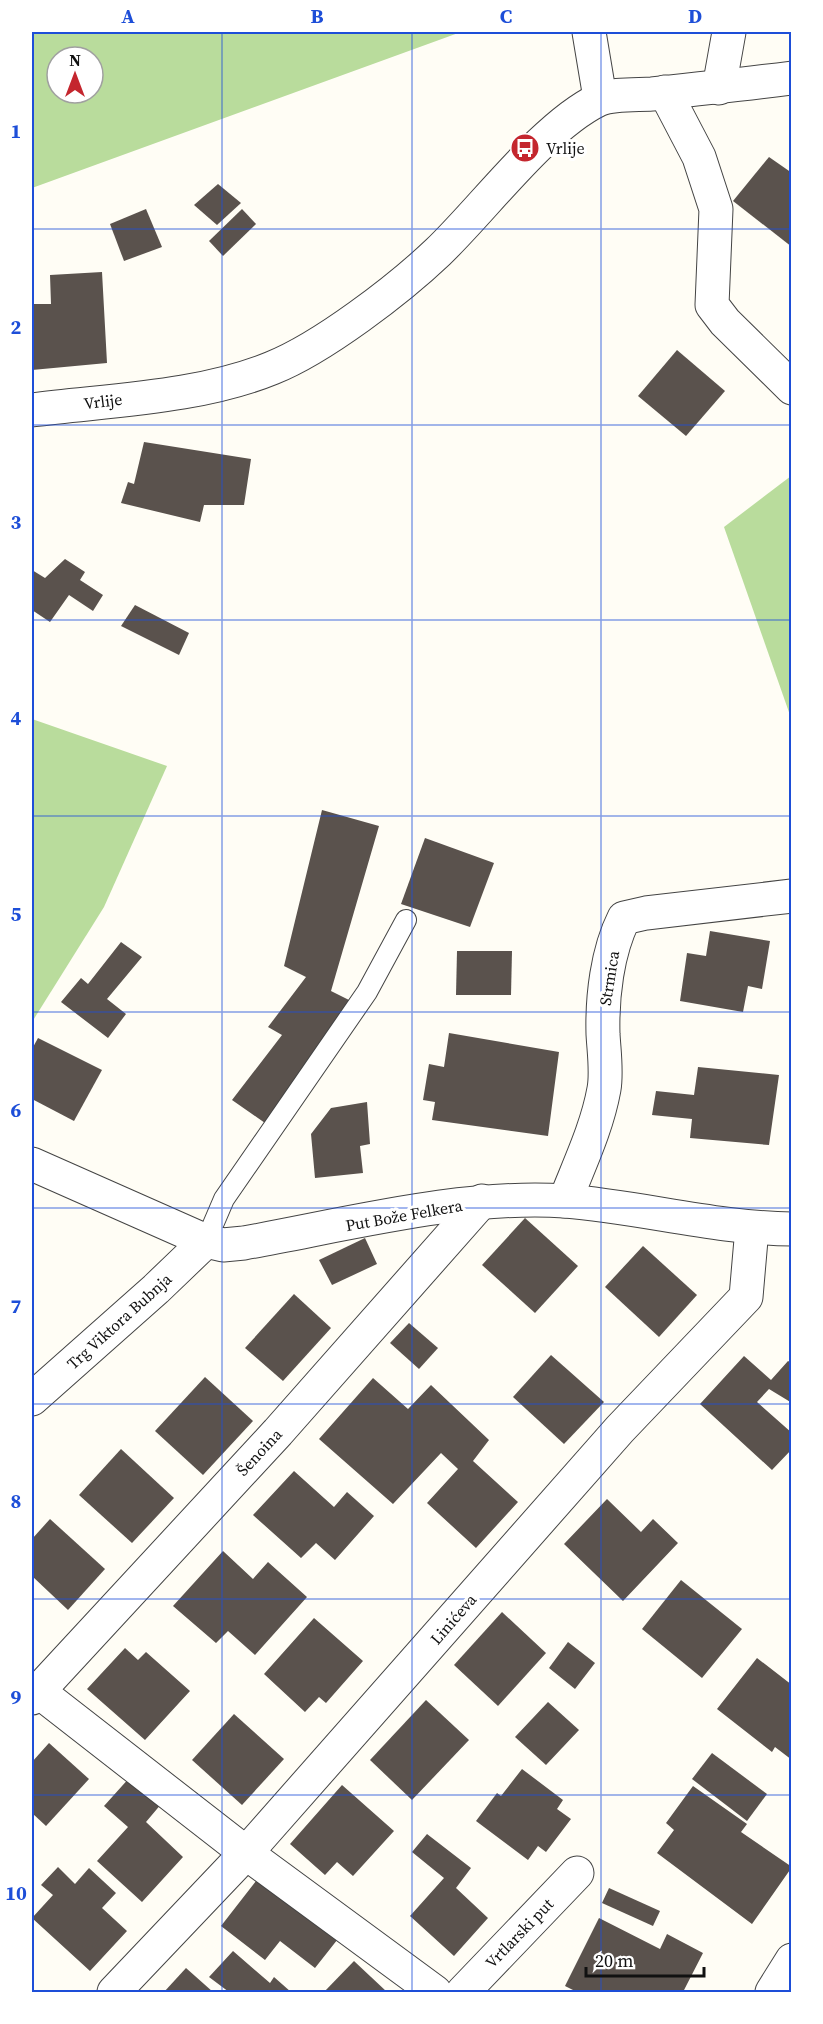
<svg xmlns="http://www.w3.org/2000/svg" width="823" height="2024" font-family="'Source Serif 4',serif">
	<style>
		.forest { fill: #b9dc9c; fill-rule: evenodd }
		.building { fill: #5a524d }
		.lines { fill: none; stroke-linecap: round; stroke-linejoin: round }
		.lane-casing { stroke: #444; stroke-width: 22 }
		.street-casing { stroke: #444; stroke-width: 35 }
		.lane { stroke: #fff; stroke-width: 20 }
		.street { stroke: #fff; stroke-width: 33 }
		.grid { fill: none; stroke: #1d4ed8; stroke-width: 1.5; stroke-opacity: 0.55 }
		.labels { text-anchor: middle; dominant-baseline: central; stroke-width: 6; stroke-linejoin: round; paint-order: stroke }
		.poi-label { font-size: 16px; fill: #111; stroke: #fff; text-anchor: start }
		.street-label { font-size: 16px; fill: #111; stroke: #fff }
		.neatline { fill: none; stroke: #1d4ed8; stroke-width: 2 }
		.grid-label { font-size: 20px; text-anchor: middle; font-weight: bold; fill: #1d4ed8 }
	</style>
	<rect width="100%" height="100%" fill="#fffdf5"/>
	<g class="forest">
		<path d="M32 32H461L32 188ZM57 57H93V93H57Z"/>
		<path d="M791 476V718L724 527Z"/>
		<path d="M32 719 167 766 104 907 32 1022Z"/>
	</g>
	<g class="building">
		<path d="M769 157 792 173V247L733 201Z"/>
		<path d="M218 184 241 203 217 225 194 205Z"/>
		<path d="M146 209 162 247 124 261 110 224Z"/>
		<path d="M242 209 256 224 223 256 209 241Z"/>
		<path d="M102 272 107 363 32 370V304H51L50 275Z"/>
		<path d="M677 350 725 391 686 436 638 396Z"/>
		<path d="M144 442 251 459 244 505H204L200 522 121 503 128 482 134 484Z"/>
		<path d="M65 559 85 572 80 580 103 595 93 611 69 595 50 622 32 610V570L45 578Z"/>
		<path d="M135 605 189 633 179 655 121 626Z"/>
		<path d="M322 810 379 826 331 991 353 1002 265 1123 232 1100 282 1035 268 1027 306 977 284 966Z"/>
		<path d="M425 838 494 863 470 927 401 904Z"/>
		<path d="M710 931 770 941 762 989 748 986 743 1012 680 1001 687 953 706 956Z"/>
		<path d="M121 942 142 957 107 999 126 1014 108 1038 61 1002 81 978 88 984Z"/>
		<path d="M457 951H512L511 995H456Z"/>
		<path d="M449 1033 559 1052 548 1136 432 1120 435 1102 423 1100 429 1064 444 1067Z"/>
		<path d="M38 1038 102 1070 74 1121 32 1099V1049Z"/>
		<path d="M698 1067 779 1075 769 1145 690 1138 692 1119 652 1115 656 1091 694 1095Z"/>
		<path d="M367 1102 370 1144 360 1146 363 1173 315 1178 311 1134 331 1108Z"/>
		<path d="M525 1218 578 1266 535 1313 482 1265Z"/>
		<path d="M365 1238 377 1264 332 1285 319 1260Z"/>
		<path d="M643 1246 697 1295 659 1337 605 1287Z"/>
		<path d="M294 1294 331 1328 283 1381 245 1348Z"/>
		<path d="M409 1323 438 1348 419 1369 390 1343Z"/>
		<path d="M551 1355 604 1402 564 1444 513 1397Z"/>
		<path d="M744 1356 771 1380 788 1361 792 1363V1403L769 1389 757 1402 792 1433V1449L772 1470 700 1404Z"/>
		<path d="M205 1377 253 1421 203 1475 155 1431Z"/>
		<path d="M373 1378 408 1409 431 1385 489 1440 473 1461 518 1502 476 1548 427 1503 458 1469 441 1453 393 1504 319 1439Z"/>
		<path d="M121 1449 174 1498 132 1543 79 1495Z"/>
		<path d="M294 1471 334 1507 347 1492 374 1516 335 1560 316 1543 301 1558 253 1515Z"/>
		<path d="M607 1499 641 1532 653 1519 678 1543 623 1601 564 1544Z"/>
		<path d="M50 1519 105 1569 68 1610 32 1576V1539Z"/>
		<path d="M223 1551 253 1579 268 1562 307 1597 255 1655 228 1631 216 1643 173 1606Z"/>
		<path d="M681 1580 742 1629 702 1678 642 1629Z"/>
		<path d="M502 1612 546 1653 498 1706 454 1665Z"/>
		<path d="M314 1618 363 1661 326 1703 319 1697 305 1712 264 1674Z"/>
		<path d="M568 1642 595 1663 575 1689 549 1668Z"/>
		<path d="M125 1648 138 1660 146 1652 190 1691 145 1740 87 1689Z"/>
		<path d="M757 1658 792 1685V1760L775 1747 772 1752 717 1709Z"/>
		<path d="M426 1700 469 1740 412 1800 370 1760Z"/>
		<path d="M548 1702 579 1730 546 1765 515 1737Z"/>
		<path d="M234 1714 284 1759 242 1805 192 1760Z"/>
		<path d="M49 1743 89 1779 46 1826 32 1813V1762Z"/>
		<path d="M712 1753 767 1794 747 1821 692 1779Z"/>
		<path d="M522 1769 563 1800 557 1809 571 1819 546 1852 538 1846 528 1860 476 1821 497 1793 501 1796Z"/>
		<path d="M131 1776 162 1803 146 1822 183 1857 142 1902 97 1861 128 1827 104 1806Z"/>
		<path d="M342 1785 394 1831 353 1876 337 1862 325 1875 290 1844Z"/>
		<path d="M693 1786 747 1824 741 1832 792 1867 752 1924 657 1853 674 1830 666 1823Z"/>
		<path d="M427 1834 471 1868 456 1888 488 1918 454 1956 410 1916 444 1878 412 1852Z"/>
		<path d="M58 1867 75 1884 89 1868 116 1893 102 1908 127 1931 90 1971 32 1918 53 1895 41 1885Z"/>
		<path d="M266 1868 345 1930 315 1968 280 1941 265 1960 221 1926Z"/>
		<path d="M609 1888 660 1911 653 1926 602 1903Z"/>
		<path d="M599 1918 660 1949 667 1934 703 1953 683 1992H577L565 1986Z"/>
		<path d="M233 1951 270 1983 274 1977 291 1992H229L209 1977Z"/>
		<path d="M354 1961 387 1992H324Z"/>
		<path d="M186 1968 213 1992H164Z"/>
	</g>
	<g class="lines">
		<g class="lane-casing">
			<path id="lane" d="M206 1241 224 1199 367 992 406 920"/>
		</g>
		<g class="street-casing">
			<g id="street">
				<path d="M589 32 600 98"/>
				<path d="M719 88 729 32"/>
				<path d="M665 92 699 157 716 209 712 305 725 322 792 388"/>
				<path d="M32 410C109 400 199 398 272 368 322 348 398 290 438 252 484 208 543 127 598 100 612 93 637 95 652 94 699 89 745 84 792 78"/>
				<path d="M32 1164 206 1241 223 1245 244 1243C345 1225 463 1194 565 1201 641 1207 715 1228 792 1229"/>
				<path d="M565 1201C579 1165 597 1128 604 1089 607 1072 604 1052 603 1034 602 997 607 952 624 918L646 913 792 896"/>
				<path d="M32 1399 156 1289 206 1241"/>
				<path d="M38 1691 246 1853 435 1992"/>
				<path d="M32 1698 278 1432 482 1201"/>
				<path d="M114 1992 246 1853 620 1429 746 1297 752 1228"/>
				<path d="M463 1992 577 1873"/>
				<path d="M772 1992 792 1960"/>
			</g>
		</g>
		<use href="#lane" class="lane"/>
		<use href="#street" class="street"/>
	</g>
	<path class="grid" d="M222 32V1992M412 32V1992M601 32V1992M32 229H792M32 425H792M32 620H792M32 816H792M32 1012H792M32 1208H792M32 1404H792M32 1599H792M32 1795H792"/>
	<defs>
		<g id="bus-disc" transform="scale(1.5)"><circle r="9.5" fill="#c4262e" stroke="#fff"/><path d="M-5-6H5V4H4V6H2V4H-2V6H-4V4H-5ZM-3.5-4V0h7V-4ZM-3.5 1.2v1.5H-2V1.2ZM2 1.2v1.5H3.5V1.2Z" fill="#fff"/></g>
	</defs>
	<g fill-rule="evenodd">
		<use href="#bus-disc" x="525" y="148"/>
	</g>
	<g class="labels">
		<g class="poi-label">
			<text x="546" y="148">Vrlije</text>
		</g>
		<g class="street-label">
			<text transform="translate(103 401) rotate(-7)">Vrlije</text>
			<text transform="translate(609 978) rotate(-81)">Strmica</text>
			<text transform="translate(404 1215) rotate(-10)">Put Bože Felkera</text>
			<text transform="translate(119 1321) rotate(-42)">Trg Viktora Bubnja</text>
			<text transform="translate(259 1452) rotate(-47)">Šenoina</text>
			<text transform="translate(453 1619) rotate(-49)">Linićeva</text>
			<text transform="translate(519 1933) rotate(-46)">Vrtlarski put</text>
		</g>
	</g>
	<rect width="823" height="2024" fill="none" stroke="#ffffff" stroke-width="66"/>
	<g transform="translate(75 75)"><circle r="28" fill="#ffffff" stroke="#a0a0a0" stroke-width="1.5"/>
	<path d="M0-4.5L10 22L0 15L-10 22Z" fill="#c4262e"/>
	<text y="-9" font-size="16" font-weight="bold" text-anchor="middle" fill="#111111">N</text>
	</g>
	<path d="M586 1967v9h118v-9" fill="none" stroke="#111111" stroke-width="3"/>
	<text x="595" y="1967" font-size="18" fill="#111111" stroke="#ffffff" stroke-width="4.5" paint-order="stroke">20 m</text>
	<rect x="33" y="33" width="757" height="1958" class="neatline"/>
	<g class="grid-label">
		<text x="128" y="23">A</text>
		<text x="317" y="23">B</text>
		<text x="506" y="23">C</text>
		<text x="695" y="23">D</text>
		<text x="16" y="138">1</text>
		<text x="16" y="334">2</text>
		<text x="16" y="529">3</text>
		<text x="16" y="725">4</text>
		<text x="16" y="921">5</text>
		<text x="16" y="1117">6</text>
		<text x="16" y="1313">7</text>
		<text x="16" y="1508">8</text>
		<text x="16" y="1704">9</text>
		<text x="16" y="1900">10</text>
	</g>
</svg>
